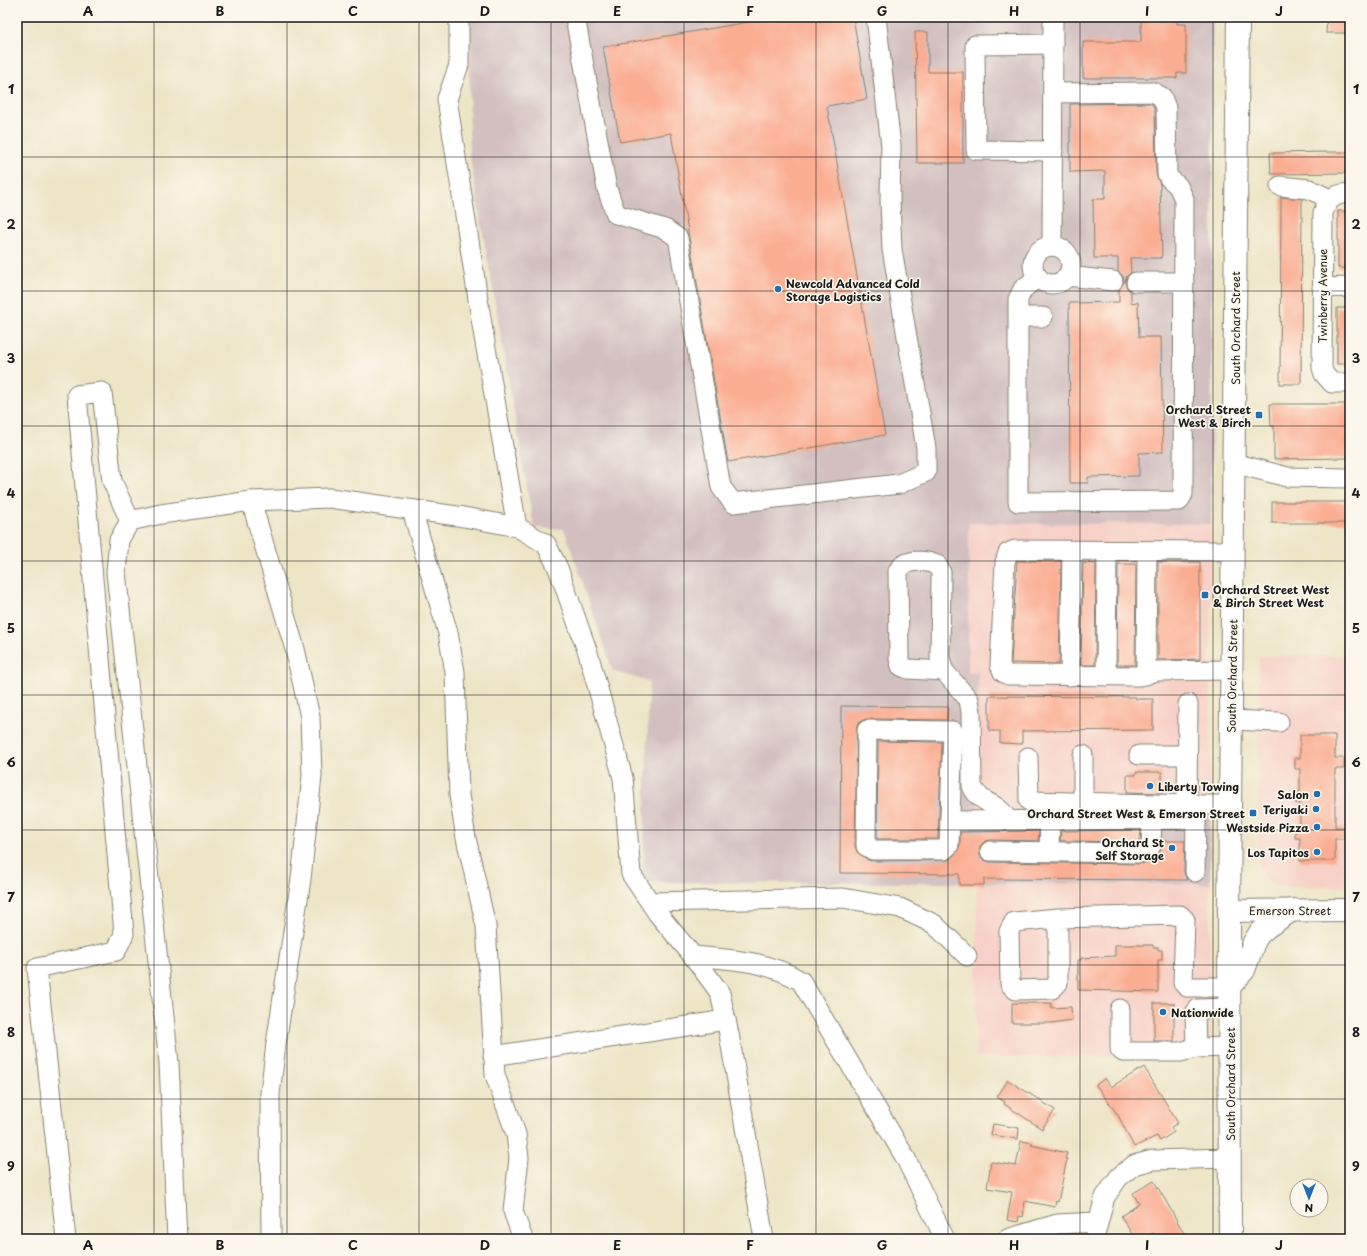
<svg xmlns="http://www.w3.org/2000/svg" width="1367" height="1256" font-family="'Playpen Sans',sans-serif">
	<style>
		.built { fill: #f7d1c7 }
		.industrial { fill: #d2bfc0 }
		.building { fill: #fbad92 }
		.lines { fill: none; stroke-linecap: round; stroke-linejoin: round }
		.minor-casing { stroke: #858072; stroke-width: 21 }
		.major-casing { stroke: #858072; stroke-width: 24 }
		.minor { stroke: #fff; stroke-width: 19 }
		.major { stroke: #fff; stroke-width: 22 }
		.grid { fill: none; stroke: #1c1c1c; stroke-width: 1; stroke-opacity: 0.55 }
		.poi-dot { fill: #1f6fb2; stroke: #fbf7ec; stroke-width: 1.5 }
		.labels { text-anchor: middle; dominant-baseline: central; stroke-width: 3.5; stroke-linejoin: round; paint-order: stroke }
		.poi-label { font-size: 11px; font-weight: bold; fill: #1c1c1c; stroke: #fbf7ec; text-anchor: end }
		.street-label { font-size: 11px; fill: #1c1c1c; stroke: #fbf7ec }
		.neatline { fill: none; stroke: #1c1c1c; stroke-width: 1.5 }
		.grid-label { font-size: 13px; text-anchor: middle; font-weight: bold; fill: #1c1c1c }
	</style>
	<rect width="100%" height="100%" fill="#fbf7ec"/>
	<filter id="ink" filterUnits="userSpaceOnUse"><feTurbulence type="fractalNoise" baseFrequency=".025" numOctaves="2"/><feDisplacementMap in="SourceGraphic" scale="8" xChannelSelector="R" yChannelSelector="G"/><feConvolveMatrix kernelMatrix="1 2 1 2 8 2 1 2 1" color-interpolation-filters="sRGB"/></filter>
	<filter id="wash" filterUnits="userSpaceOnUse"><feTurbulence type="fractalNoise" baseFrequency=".012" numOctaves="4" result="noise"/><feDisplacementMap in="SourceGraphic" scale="16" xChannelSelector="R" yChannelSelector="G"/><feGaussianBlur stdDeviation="0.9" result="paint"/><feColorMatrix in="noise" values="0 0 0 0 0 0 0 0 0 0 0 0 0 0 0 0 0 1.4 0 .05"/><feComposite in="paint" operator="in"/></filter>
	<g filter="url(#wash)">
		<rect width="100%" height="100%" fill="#eee5c7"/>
		<g class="built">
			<path d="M969 523 1211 524 1210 812 978 811V673H968Z"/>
			<path d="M1259 656H1350V887H1285L1267 881 1258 867Z"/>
			<path d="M977 884H1210V1057H976Z"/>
		</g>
		<path class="industrial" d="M470 17H1213L1211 524 969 523 968 673H978V811L1210 812V884L643 882 649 682 613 671 564 529 534 528 469 152Z"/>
		<g id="blocks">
			<g class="building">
				<path d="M778 17H853L867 99 827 106 885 435 728 462 671 133 620 142 603 47Z"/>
				<path d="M1327 17 1350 18V33H1326Z"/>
				<path d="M1141 19H1177V24H1186V73H1177V78H1083V42H1141Z"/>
				<path d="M915 32H928V72H963V163H917Z"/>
				<path d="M1150 103 1153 105 1155 110 1156 174 1160 184 1162 258H1130L1131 272 1126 277 1125 282 1127 288 1131 292V303L1138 302 1139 337H1161L1163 452 1139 453V476L1088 477V483H1070L1069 303 1119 302V290L1124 282 1123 276 1118 272V258H1094L1093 199H1105V171L1070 172V104Z"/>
				<path d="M1330 152H1350V173L1271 174 1270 153Z"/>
				<path d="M1281 197 1302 199 1301 384H1280Z"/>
				<rect x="1338" y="211" width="12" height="57"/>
				<rect x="1337" y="308" width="13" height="56"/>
				<path d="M1270 404H1350V458L1274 459V426H1271Z"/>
				<rect x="1272" y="502" width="78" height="21"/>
				<path d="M1017 561H1061L1059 664 1011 663Z"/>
				<path d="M1158 562H1200V659L1158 660Z"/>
				<path d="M1083 563 1096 564 1095 665H1081Z"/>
				<path d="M1118 564H1136L1135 665H1117Z"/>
				<path d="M989 696 1136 697V699H1153V730L1022 731V744L1000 743V731H989Z"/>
				<path d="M841 706 948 707 947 720 867 719 861 721 857 725 855 846 857 852 868 860 873 861 948 860 957 852 960 845V832L1039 831 1038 841 990 840 984 842 980 846V856L984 860 990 862 1139 864 1150 862 1156 858 1160 852 1162 841H1185L1184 872 1187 880 984 879V885H959V874L840 873Z"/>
				<path d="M1300 735H1335V758H1344V769H1335V827H1344V839H1335V861H1300V838H1295V827H1300V803H1295V792H1300V769H1295V758H1300Z"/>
				<path d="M878 741 942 742 938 839H877Z"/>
				<path d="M1136 772H1162V793L1127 792V775H1136Z"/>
				<path d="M1141 830 1140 841 1138 842 1060 841 1061 831Z"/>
				<path d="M1115 945H1153V947H1158V950H1162V960H1158V992L1078 990V960H1081V958L1115 956Z"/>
				<path d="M1012 1003H1051V1008L1071 1007 1072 1020 1051 1023H1012Z"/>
				<rect x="1154" y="1003" width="20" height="38"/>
				<path d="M1144 1067 1178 1123 1171 1127 1174 1132 1160 1141 1157 1136 1134 1147 1118 1115 1096 1085 1105 1078 1111 1087Z"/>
				<path d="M1008 1080 1055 1110 1042 1129 1004 1104 1005 1102 997 1097Z"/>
				<path d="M993 1124 1019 1128 1018 1139 991 1135Z"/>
				<path d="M1021 1141 1033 1143 1031 1145 1067 1153 1065 1159H1067L1058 1202 1056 1201 1055 1207 1025 1201 1023 1217 1019 1216 1018 1222 1007 1220 1012 1192 987 1188 991 1162 1016 1166Z"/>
				<path d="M1154 1181 1171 1210 1187 1239H1156L1153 1233 1143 1239H1135L1121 1216 1139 1204 1133 1193Z"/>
			</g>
		</g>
	</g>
	<g filter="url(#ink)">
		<use href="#blocks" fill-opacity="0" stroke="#858072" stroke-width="1"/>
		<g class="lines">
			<g class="minor-casing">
				<g id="minor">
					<path d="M459 17V65L447 99 483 331 517 527"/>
					<path d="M575 17 607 189 616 214 665 229 678 238 721 487 733 503 899 484 926 472V448L892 249 890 201 891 146 876 17"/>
					<path d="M1053 44 975 45 976 150 1053 151"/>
					<path d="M1280 186 1309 189 1330 199"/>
					<path d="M1350 193C1335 194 1328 198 1323 213L1322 368 1324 374 1332 383H1350"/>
					<path d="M1052 246 1053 17"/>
					<circle cx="1052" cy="265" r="19"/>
					<path d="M1067 276 1113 281"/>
					<path d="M1038 277 1023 289 1018 299V502L1179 501 1183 494 1184 199 1178 186 1169 178 1167 174 1166 108 1162 97 1153 92 1053 93"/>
					<path d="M1136 282H1184"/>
					<path d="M1322 288 1350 287"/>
					<path d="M1019 317H1043"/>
					<path d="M1234 463 1287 477 1350 478"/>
					<path d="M251 501 295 649 310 717 312 776 301 879 276 1044 270 1094 271 1239"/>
					<path d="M412 510 448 633 455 672 459 795 466 838 486 926 495 1075 516 1134 519 1158 513 1211 523 1239"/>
					<path d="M1232 670 1157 671 1140 676 1008 675 1003 672 1000 665 1005 562 1008 553 1015 550 1233 551"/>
					<path d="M944 671 908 669 901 666 899 659 898 571C905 558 926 560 937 565L941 573 940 658 944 671 969 700 971 712 972 786C981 806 998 801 1007 819"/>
					<path d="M1146 675 1147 551"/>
					<path d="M1070 676 1072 551"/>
					<path d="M1106 676 1107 551"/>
					<path d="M1231 720 1279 722"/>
					<path d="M867 730 953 731 949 845 944 850H873L866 846Z"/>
					<path d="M1139 755H1187"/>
					<path d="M1028 757 1029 801 1199 805"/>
					<path d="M1083 803V755"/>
					<path d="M1187 805 1188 704"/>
					<path d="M950 821 1196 819"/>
					<path d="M990 851 1139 853 1147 851 1151 846 1152 820"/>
					<path d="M1049 851 1050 819"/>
					<path d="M1195 872 1196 819 1199 805H1230"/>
					<path d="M650 902 843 898 900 908 934 924 967 956"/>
					<path d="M1058 918 1014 922 1009 931 1010 984 1016 990 1052 989 1058 983V918L1180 915 1185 920 1183 983 1187 987H1229"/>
					<path d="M693 956C731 959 768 961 801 981L905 1157 945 1239"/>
					<path d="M1120 1009V1049L1123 1052H1180L1196 1048 1230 1047"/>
					<path d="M1196 1048 1195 1013 1198 1009 1229 1008"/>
					<path d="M493 1056 726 1020"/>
					<path d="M66 1239 37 968 116 951 124 934 77 395 102 392 112 481 130 521"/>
					<path d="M177 1239 169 1063 116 572 119 540 130 521 161 514 251 501 330 498 464 517 517 527 546 544 558 568 588 653 623 778 631 874 658 914 693 956 720 993 729 1034 764 1239"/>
					<path d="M1007 1239 1057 1224 1097 1222"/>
					<path d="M1094 1239 1105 1197 1119 1177 1134 1165 1153 1160 1230 1158"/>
				</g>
			</g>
			<g class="major-casing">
				<g id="major">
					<path d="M1229 911 1350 910"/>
					<path d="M1229 987 1244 970 1254 942 1259 934 1267 927 1292 910"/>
					<path d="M1230 1239 1229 911 1238 17"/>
				</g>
			</g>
			<use href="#minor" class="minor"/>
			<use href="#major" class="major"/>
		</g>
	</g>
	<path class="grid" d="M154 17V1239M287 17V1239M419 17V1239M551 17V1239M684 17V1239M816 17V1239M948 17V1239M1080 17V1239M1213 17V1239M17 157H1350M17 291H1350M17 426H1350M17 561H1350M17 695H1350M17 830H1350M17 965H1350M17 1099H1350"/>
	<g class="poi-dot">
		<circle cx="778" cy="289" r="4"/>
		<rect x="1255" y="411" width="8" height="8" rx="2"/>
		<rect x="1201" y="591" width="8" height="8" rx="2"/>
		<circle cx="1150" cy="786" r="4"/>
		<circle cx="1317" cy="794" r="4"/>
		<circle cx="1316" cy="809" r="4"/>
		<rect x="1249" y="809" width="8" height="8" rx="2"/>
		<circle cx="1317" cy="827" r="4"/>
		<circle cx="1172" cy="848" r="4"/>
		<circle cx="1317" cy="852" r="4"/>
		<circle cx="1163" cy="1012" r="4"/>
	</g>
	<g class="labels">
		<g class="poi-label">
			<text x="786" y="283" text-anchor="start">Newcold Advanced Cold<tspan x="786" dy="13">Storage Logistics</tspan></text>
			<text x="1251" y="409">Orchard Street<tspan x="1251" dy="13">West &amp; Birch</tspan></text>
			<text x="1213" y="589" text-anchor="start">Orchard Street West<tspan x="1213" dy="13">&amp; Birch Street West</tspan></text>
			<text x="1158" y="786" text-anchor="start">Liberty Towing</text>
			<text x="1309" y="794">Salon</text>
			<text x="1308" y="809">Teriyaki</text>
			<text x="1245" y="813">Orchard Street West &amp; Emerson Street</text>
			<text x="1309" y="827">Westside Pizza</text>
			<text x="1164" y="842">Orchard St<tspan x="1164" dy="13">Self Storage</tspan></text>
			<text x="1309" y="852">Los Tapitos</text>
			<text x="1171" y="1012" text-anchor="start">Nationwide</text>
		</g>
		<g class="street-label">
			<text transform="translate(1322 296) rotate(-90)">Twinberry Avenue</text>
			<text transform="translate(1235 328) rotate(-90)">South Orchard Street</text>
			<text transform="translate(1232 676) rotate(-89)">South Orchard Street</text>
			<text x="1290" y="910">Emerson Street</text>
			<text transform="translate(1230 1084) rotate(-90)">South Orchard Street</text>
		</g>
	</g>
	<rect width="1367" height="1256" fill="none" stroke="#fbf7ec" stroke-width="44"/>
	<g transform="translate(1309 1198) rotate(180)"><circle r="19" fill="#fbf7ec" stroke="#a29f99"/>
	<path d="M0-3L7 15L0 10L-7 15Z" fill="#1f6fb2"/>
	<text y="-6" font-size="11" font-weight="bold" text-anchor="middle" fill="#1c1c1c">N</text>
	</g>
	<rect x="22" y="22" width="1323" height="1212" class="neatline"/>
	<g class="grid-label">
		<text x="88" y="16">A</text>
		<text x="220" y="16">B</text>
		<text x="353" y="16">C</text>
		<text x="485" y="16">D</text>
		<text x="617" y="16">E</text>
		<text x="750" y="16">F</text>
		<text x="882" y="16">G</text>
		<text x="1014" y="16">H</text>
		<text x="1147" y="16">I</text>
		<text x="1279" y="16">J</text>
		<text x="11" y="94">1</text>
		<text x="1356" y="94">1</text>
		<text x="11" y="229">2</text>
		<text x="1356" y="229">2</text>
		<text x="11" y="363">3</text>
		<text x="1356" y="363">3</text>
		<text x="11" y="498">4</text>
		<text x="1356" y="498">4</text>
		<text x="11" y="633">5</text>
		<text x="1356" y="633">5</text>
		<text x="11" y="767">6</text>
		<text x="1356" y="767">6</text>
		<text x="11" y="902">7</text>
		<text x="1356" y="902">7</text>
		<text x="11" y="1037">8</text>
		<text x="1356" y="1037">8</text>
		<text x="11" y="1171">9</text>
		<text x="1356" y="1171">9</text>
		<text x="88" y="1250">A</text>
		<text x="220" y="1250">B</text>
		<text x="353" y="1250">C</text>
		<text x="485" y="1250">D</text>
		<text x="617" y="1250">E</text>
		<text x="750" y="1250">F</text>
		<text x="882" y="1250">G</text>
		<text x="1014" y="1250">H</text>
		<text x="1147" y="1250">I</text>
		<text x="1279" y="1250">J</text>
	</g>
</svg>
